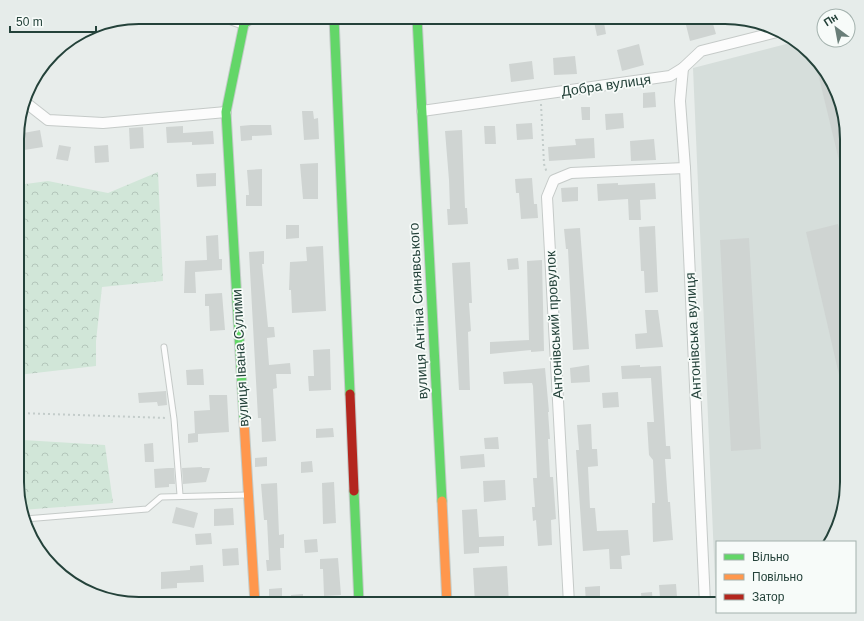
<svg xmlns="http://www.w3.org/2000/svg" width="864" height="621" font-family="Helvetica,sans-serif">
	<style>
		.built { fill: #d6dedb }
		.forest { fill: url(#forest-crowns) }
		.building { fill: #cfd4d2 }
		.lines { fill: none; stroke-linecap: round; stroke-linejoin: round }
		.lane-casing { stroke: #c5cac8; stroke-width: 7 }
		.street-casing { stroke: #c5cac8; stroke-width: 12 }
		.fast-casing { stroke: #c3cbc8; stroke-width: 11 }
		.slow-casing { stroke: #c3cbc8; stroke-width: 11 }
		.jam-casing { stroke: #c3cbc8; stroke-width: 11 }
		.path { stroke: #c3ccca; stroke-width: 2; stroke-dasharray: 2 3; stroke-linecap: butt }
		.lane { stroke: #fcfcfc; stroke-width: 5 }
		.street { stroke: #fcfcfc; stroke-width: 10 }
		.fast { stroke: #63d668; stroke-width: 9 }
		.slow { stroke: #ff974d; stroke-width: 9 }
		.jam { stroke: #b3261e; stroke-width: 9 }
		.labels { text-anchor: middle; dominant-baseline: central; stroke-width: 3.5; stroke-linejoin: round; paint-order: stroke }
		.street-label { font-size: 14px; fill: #24423a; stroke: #f7fbf9 }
		.rim { fill: none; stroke: #24423a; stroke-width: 2 }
	</style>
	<defs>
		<pattern id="forest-crowns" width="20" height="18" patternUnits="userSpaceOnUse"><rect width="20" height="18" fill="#d1e6d8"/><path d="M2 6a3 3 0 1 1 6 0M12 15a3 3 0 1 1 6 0" fill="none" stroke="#b3c6ba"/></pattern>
	</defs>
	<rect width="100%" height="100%" fill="#e8edeb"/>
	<path class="built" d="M798 41 834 85 847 131V490L840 522 830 542H717V604H716L693 68Z"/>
	<g class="forest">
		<path d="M158 172 163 281 102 287 96 341V366L18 375V185L48 181 108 193Z"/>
		<path d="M18 406 23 440 105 445 113 503 22 510 18 498Z"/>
	</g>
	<g class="building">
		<path d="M593 17H603L606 34 597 36Z"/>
		<path d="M684 17H711L716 34 690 41Z"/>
		<path d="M639 44 644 65 622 71 617 50Z"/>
		<path d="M575 56 577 74 554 75 553 58Z"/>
		<path d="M532 61 534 79 511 82 509 64Z"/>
		<path d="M815 61 834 85 847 131V177H843Z"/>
		<path d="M655 92 656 107 643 108V93Z"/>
		<path d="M581 107H590V120H582Z"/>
		<path d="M302 111H313L314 119 318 118 319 139 304 140Z"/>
		<path d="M623 113 624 128 606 130 605 114Z"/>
		<path d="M532 123 533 139 517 140 516 124Z"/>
		<path d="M251 125H271L272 135 252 136V140L241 141 240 126Z"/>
		<path d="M183 126V133L213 131 214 144 192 145V142L167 143 166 127Z"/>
		<path d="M484 126H495L496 144H485Z"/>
		<path d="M143 127 144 148 130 149 129 128Z"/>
		<path d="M40 130 43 147 18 151V134Z"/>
		<path d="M462 130 465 208H467L468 224 448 225 447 209H450L449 180 445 131Z"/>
		<path d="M594 138 595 158 549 161 548 147 576 145 575 139Z"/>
		<path d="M654 139 656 160 631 161 630 141Z"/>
		<path d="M59 145 71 147 68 161 56 159Z"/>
		<path d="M108 145 109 162 95 163 94 146Z"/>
		<path d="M318 163V199H303L300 164Z"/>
		<path d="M262 169V206H246V195H249L247 170Z"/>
		<path d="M216 173V186L197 187 196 174Z"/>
		<path d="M532 178 534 204H537L538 218 521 219 519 193H516L515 179Z"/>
		<path d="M618 183V185L655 183 656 199 640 200 641 220H629L628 199 598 201 597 184Z"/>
		<path d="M578 187V201L562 202 561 188Z"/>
		<path d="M838 224 847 262V392H843L806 232Z"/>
		<path d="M286 225H299V238L286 239Z"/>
		<path d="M655 226 658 292 645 293 644 271H641L639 227Z"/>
		<path d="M580 228 589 349 573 350 568 249H566L564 229Z"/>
		<path d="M218 235 219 259H222V270L195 272 196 293H184L185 261 207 260 206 236Z"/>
		<path d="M749 238 761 449 731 451 720 240Z"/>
		<path d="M323 246 326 311 292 313 291 290H289L290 262 307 261 306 247Z"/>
		<path d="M264 251V264H262L268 327H274L275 337 267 338 269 365 290 363 291 374H276L277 388 273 389 276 441 262 442 261 418H258L249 252Z"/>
		<path d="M518 258 519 269 508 270 507 259Z"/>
		<path d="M542 260 544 351 531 352V350L490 354V342L529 340 527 261Z"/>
		<path d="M470 262 472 303H469L471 331 468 332 470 390H459L452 263Z"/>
		<path d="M222 293 225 330 210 331 209 306H205V294Z"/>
		<path d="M645 310H658L663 347 636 349 635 334 647 333Z"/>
		<path d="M330 349 331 390 309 391 308 376H314L313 350Z"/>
		<path d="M589 365 590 382 571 383 570 368Z"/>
		<path d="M640 365V367L661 366 666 446H670L671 459H665L668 502H670L673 540 653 542 652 503H655L653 460 649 455 647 422H654L651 378 622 379 621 366Z"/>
		<path d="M545 368 549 412H548L550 439H548L550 477H553L556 519 551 520 552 545 538 546 536 520 533 521 532 507H535L533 478H537L533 386 532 383 504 384 503 372Z"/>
		<path d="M203 369 204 385H187L186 370Z"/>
		<path d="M166 391 167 405 158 406 157 402 139 403 138 393Z"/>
		<path d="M618 392 619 407 603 408 602 393Z"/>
		<path d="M209 395H227L229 432 198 434V442L188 443V434L195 433 194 411 210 410Z"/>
		<path d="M591 424 592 449H597L598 466 588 467 590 508H595L597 531 628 530 630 555 621 556 622 569H610L609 549 583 551 576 450H579L577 425Z"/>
		<path d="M333 428 334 437 316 438V429Z"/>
		<path d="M498 437 499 449H485L484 438Z"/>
		<path d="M153 443 154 462H145L144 444Z"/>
		<path d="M484 454 485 467 461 469 460 456Z"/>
		<path d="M267 457V466L255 467V458Z"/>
		<path d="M312 461 313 472 301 473V462Z"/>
		<path d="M202 467V468H210L206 482 183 484 182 468Z"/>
		<path d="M168 468H174L175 484H169V487L155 488 154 469Z"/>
		<path d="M505 480 506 500 484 502 483 481Z"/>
		<path d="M334 482 336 523 323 524 322 483Z"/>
		<path d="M277 483 279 535 284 534V548H280L281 570 267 571 266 560H269L267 520H264L261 484Z"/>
		<path d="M176 507 198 513 194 528 172 523Z"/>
		<path d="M233 508 234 525 214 526V509Z"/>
		<path d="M477 509 479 537 504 536V546L479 547V553L464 554 462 510Z"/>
		<path d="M211 533 212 544 196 545 195 534Z"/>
		<path d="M317 539 318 552 305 553 304 540Z"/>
		<path d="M238 548 239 565 223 566 222 549Z"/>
		<path d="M338 558 341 595 324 596 323 569H320V559Z"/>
		<path d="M203 565 204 582 177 583V588L161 589V572L190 570V566Z"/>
		<path d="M507 566 509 604H475L473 568Z"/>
		<path d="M676 584 677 597 660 598 659 585Z"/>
		<path d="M600 586V604H586L585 587Z"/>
		<path d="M282 588V602L269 603V589Z"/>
		<path d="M652 592 653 604H642L641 593Z"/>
		<path d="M303 594V604H292L291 595Z"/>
	</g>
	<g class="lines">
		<g class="lane-casing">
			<g id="lane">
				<path d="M164 347 174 419 180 495"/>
				<path d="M25 519 147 509 161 497 247 495"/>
				<path d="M231 604 254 603"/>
			</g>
		</g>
		<g class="street-casing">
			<g id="street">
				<path d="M225 17 244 24"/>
				<path d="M683 68 680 101 685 168 705 604"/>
				<path d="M25 102 48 120 103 123 226 112"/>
				<path d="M422 111 670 76 683 68 701 51 781 31"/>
				<path d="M569 604 547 197 554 180 571 173 685 168"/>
			</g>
		</g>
		<g class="fast-casing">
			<g id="fast">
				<path d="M334 17 350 394"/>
				<path d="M417 17 442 501"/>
				<path d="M244 421 226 112 244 24 253 17"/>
				<path d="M354 491 359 604"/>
			</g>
		</g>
		<g class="slow-casing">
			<g id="slow">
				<path d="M244 421 255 604"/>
				<path d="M442 501 447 604"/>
			</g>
		</g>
		<g class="jam-casing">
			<path id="jam" d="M350 394 354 491"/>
		</g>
		<g class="path">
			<path d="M541 104 544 164 547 173"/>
			<path d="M18 413 167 418"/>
		</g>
		<use href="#lane" class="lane"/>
		<use href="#street" class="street"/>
		<use href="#fast" class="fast"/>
		<use href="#slow" class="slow"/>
		<use href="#jam" class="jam"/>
	</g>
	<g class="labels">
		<g class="street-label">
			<text transform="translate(606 85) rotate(-8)">Добра вулиця</text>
			<text transform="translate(418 311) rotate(-93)">вулиця Антіна Синявського</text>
			<text transform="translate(554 325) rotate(-93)">Антонівський провулок</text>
			<text transform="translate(693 336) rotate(-93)">Антонівська вулиця</text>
			<text transform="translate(240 358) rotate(-93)">вулиця Івана Сулими</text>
		</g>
	</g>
	<path d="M0 0H864V621H0ZM139 24H725A115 115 0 0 1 840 139V482A115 115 0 0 1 725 597H139A115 115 0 0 1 24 482V139A115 115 0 0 1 139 24Z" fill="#e6ecea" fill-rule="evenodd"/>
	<path class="rim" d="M139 24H725A115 115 0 0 1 840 139V482A115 115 0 0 1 725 597H139A115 115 0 0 1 24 482V139A115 115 0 0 1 139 24Z"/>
	<rect x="716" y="541" width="140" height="72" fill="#f7fbf9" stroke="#a3b1ad"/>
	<rect x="724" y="554" width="20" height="6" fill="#63d668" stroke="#a3b1ad"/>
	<text x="752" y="561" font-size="12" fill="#24423a">Вільно</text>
	<rect x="724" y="574" width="20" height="6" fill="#ff974d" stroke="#a3b1ad"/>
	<text x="752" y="581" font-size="12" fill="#24423a">Повільно</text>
	<rect x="724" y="594" width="20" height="6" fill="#b3261e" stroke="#a3b1ad"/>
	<text x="752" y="601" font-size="12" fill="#24423a">Затор</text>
	<g transform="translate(836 28) rotate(328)"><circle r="19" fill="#f7fbf9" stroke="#a3b1ad"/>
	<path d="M0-3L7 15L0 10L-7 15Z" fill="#697e78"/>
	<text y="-6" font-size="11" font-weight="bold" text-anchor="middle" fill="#24423a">Пн</text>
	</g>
	<path d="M10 26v6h86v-6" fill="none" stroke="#24423a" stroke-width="2"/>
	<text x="16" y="26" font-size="12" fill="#24423a" stroke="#f7fbf9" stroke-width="3" paint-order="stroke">50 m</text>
</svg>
